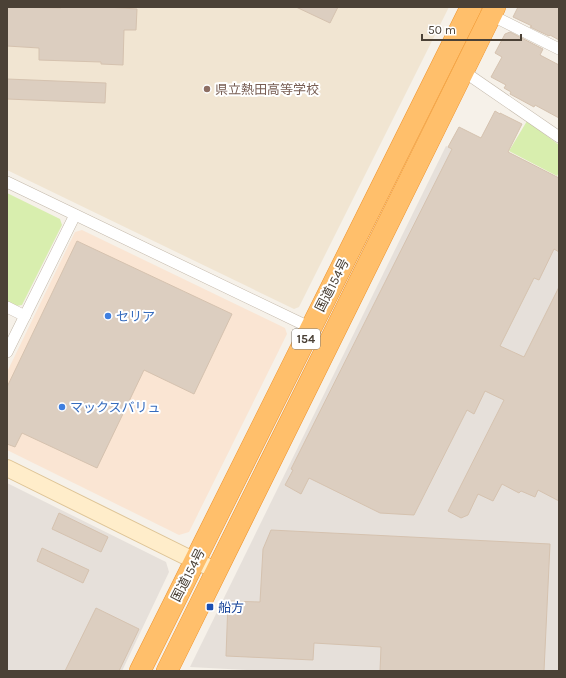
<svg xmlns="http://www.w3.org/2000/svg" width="566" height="678" font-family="Karla,'Noto Sans JP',sans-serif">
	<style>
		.commercial { fill: #fae5d3 }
		.industrial { fill: #e6e0da }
		.education { fill: #f1e5d2 }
		.green { fill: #d8eeae }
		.building { fill: #dccec0; stroke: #d5c2af }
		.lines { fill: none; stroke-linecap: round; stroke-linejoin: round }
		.street-casing { stroke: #c3b8aa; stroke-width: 12 }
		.secondary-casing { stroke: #dec496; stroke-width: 18 }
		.highway-casing { stroke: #ef932a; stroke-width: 22 }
		.street { stroke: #fff; stroke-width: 11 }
		.secondary { stroke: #ffedca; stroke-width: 16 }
		.highway { stroke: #ffbf6b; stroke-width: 21 }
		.education-dot { fill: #8d6e63; stroke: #fff; stroke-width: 1.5 }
		.shop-dot { fill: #3f7fe0; stroke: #fff; stroke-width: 1.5 }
		.transit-dot { fill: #1a4fb4; stroke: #fff; stroke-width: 1.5 }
		.labels { text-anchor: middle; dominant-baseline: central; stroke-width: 4; stroke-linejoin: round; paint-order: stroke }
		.shield { fill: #fff; stroke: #817a72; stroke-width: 1 }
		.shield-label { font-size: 12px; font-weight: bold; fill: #4b4136 }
		.education-label { font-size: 13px; fill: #785e54; stroke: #fff; text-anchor: start }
		.street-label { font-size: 13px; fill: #4b4136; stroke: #fff }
		.shop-label { font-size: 13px; fill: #366cbe; stroke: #fff; text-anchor: start }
		.transit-label { font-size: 13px; fill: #164399; stroke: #fff; text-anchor: start }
	</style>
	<rect width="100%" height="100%" fill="#f6f1e9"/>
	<path class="commercial" d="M82 230 285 328 287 334 189 532 179 535 7 450V372L75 232Z"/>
	<g class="industrial">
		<path d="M446 146 559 208V671H264L190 667Z"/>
		<path d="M7 483 166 562 169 572 122 671H7Z"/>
	</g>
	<path class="education" d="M7 7H449L299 307 294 309 7 170Z"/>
	<g class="green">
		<path d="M527 121 559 145V172L557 176 509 151Z"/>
		<path d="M7 193 60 219 62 225 22 305 16 306 7 302Z"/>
	</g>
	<g class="building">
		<path d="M7 7 61 8V7H107L137 9 136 30H124L123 65 101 64V62L39 60V48L7 46Z"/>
		<path d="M296 7H338L330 23Z"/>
		<path d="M518 7H559V40L550 35 549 36 530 27 532 26 513 17Z"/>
		<path d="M510 32 543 49 540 55 559 65V118L535 105 534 107 510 94 511 92 504 88 506 85 491 77 502 57 495 53 505 34Z"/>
		<path d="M7 79 106 83 105 103 7 99Z"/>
		<path d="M495 111 500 114V113L522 124 508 152 559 178V252L554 249 539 280 534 278 500 346 524 357 559 287V501L538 490 535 497 521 491 519 493 502 484 493 501 478 494 468 515 461 518 448 511 504 400 485 391 474 414 467 410 414 515 380 513 309 478 301 494 285 485 293 470 291 469 452 149 448 147 459 127 481 138Z"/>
		<path d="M77 241 232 314 194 394 144 370 97 468 22 433 15 447 7 444V387Z"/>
		<path d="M59 513 108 537 101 552 52 529Z"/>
		<path d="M271 530 550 544 544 671H380L381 647 314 643 313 660 226 656 228 601 260 602 263 549Z"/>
		<path d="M42 548 89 570 83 583 37 561Z"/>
		<path d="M96 608 139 629 119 671H65Z"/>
	</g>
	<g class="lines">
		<g class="street-casing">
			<g id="street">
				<path d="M491 15 559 49"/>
				<path d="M463 71 559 137"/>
				<path d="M7 182 311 328"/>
				<path d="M7 307 25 316"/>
				<path d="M7 352 75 215"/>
			</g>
		</g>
		<g class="secondary-casing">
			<path id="secondary" d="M7 468 195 561 216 570"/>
		</g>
		<g class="highway-casing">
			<g id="highway">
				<path d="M140 671 471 7"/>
				<path d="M167 671 495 7"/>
			</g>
		</g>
		<use href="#street" class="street"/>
		<use href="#secondary" class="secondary"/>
		<use href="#highway" class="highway"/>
	</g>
	<circle class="education-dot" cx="207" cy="89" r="4"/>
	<g class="shop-dot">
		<circle cx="108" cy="316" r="4"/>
		<circle cx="62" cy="407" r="4"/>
	</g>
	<rect class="transit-dot" x="206" y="603" width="8" height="8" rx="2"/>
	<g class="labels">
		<rect class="shield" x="292" y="329" width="28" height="20" rx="3"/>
		<g class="shield-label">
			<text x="306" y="339">154</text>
		</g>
		<g class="education-label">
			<text x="215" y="89">県立熱田高等学校</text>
		</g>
		<g class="street-label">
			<text transform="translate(332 285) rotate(-63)">国道154号</text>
			<text transform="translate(188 575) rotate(-63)">国道154号</text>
		</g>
		<g class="shop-label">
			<text x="116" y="316">セリア</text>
			<text x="70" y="407">マックスバリュ</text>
		</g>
		<g class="transit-label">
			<text x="218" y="607">船方</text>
		</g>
	</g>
	<rect width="566" height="678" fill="none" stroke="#4b4136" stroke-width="16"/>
	<path d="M422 34v6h99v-6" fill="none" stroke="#4b4136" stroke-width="2"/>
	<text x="428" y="34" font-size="12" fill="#4b4136" stroke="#ffffff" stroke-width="3" paint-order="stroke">50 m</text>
</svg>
